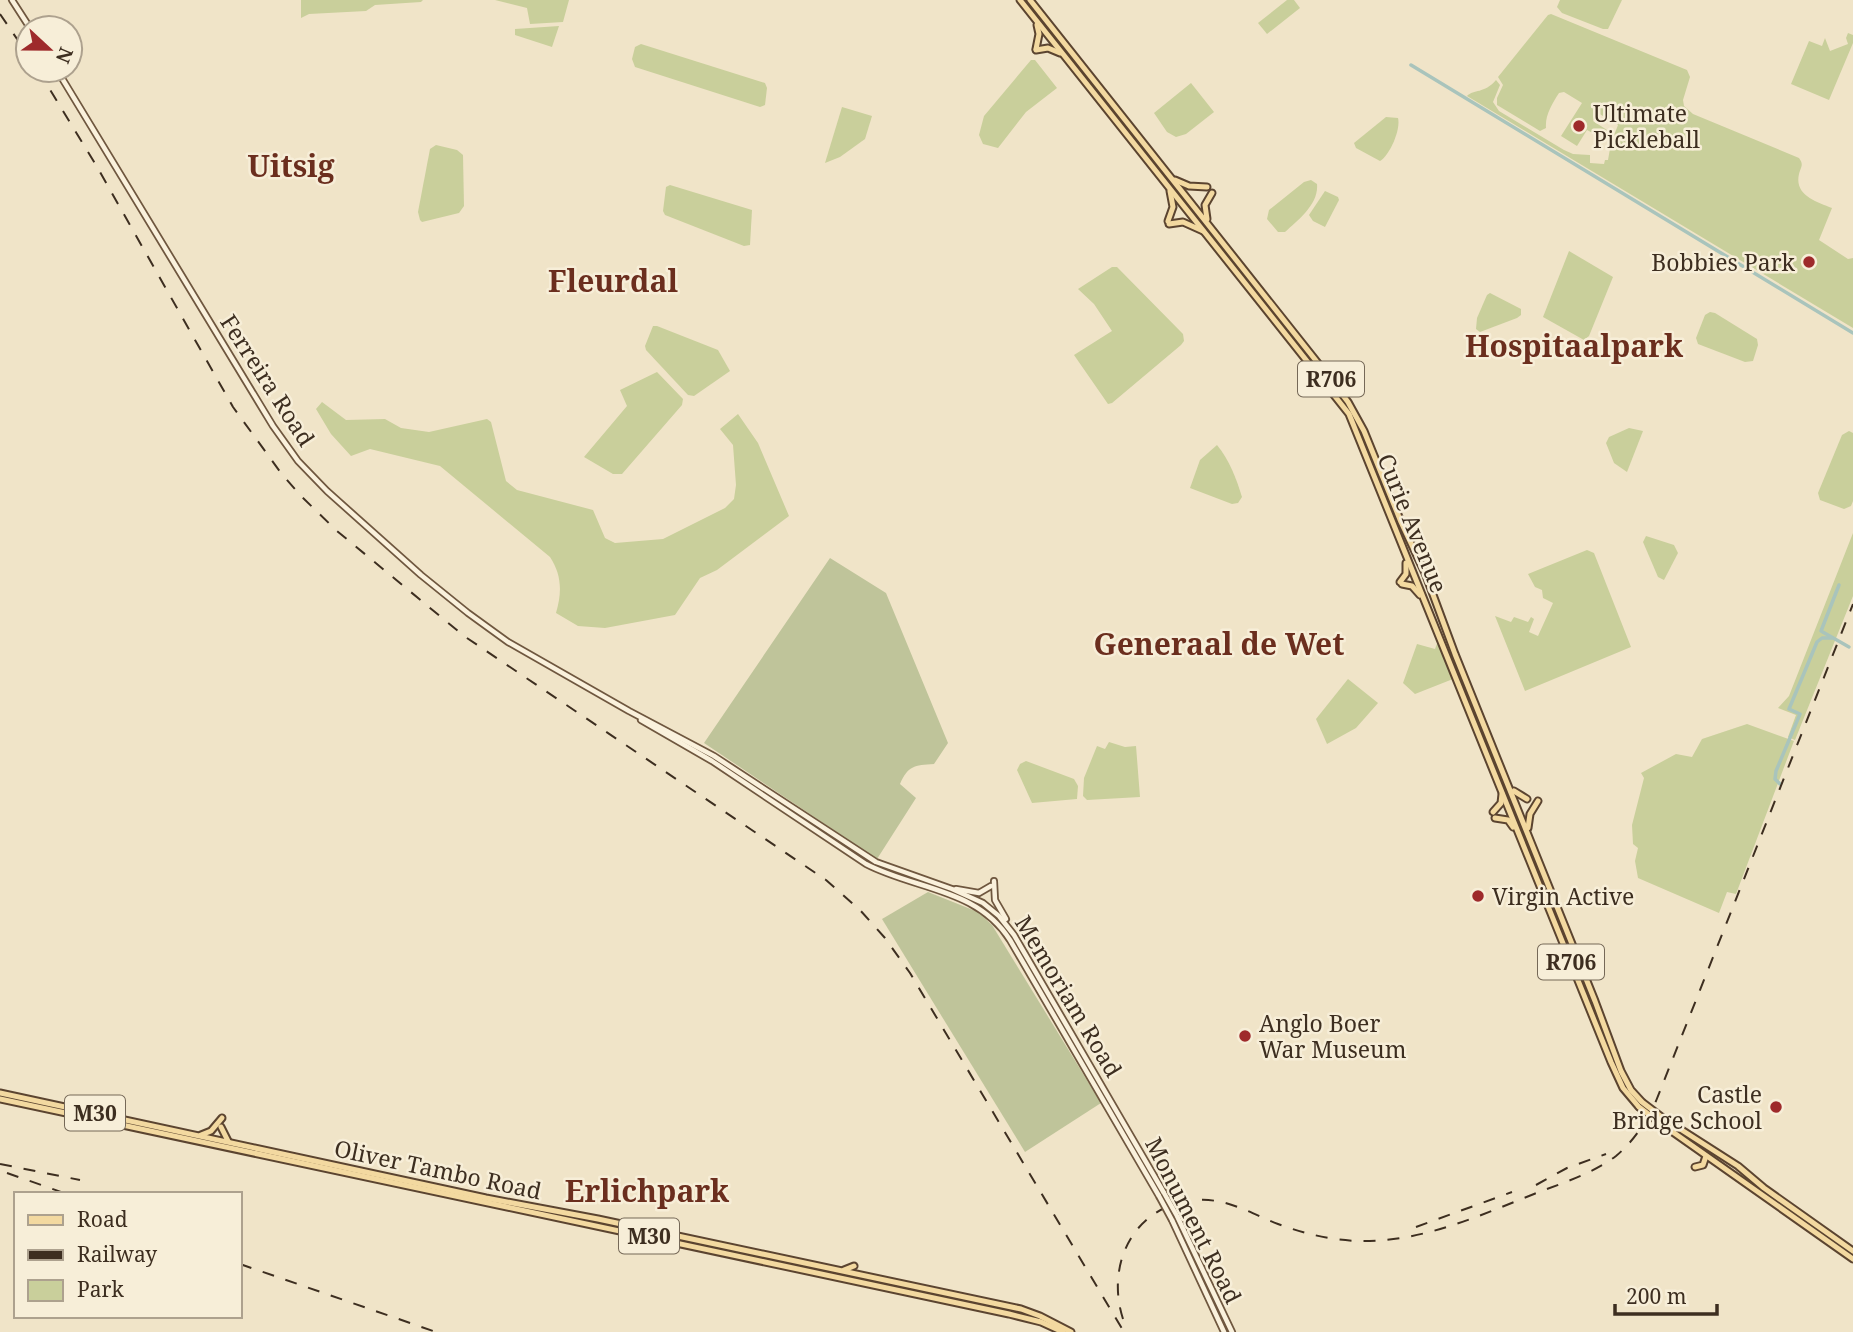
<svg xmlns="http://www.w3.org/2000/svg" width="1853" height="1332" font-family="'Noto Serif',serif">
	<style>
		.green { fill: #c9cf9b }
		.cemetery { fill: #bfc49a }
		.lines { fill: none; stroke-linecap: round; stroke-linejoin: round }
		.canal { stroke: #a9c4bc; stroke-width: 3.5 }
		.secondary-casing { stroke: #6f573f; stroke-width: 8 }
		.primary-casing { stroke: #5b4430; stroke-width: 9 }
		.secondary { stroke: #faf1dc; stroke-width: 4.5 }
		.primary { stroke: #f3d9a0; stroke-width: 5 }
		.rail { stroke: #3d2e20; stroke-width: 2; stroke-dasharray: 12 12; stroke-linecap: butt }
		.secondary-bridge-casing { stroke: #6f573f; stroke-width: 8; stroke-linecap: butt }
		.primary-bridge-casing { stroke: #5b4430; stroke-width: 9; stroke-linecap: butt }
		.secondary-bridge { stroke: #faf1dc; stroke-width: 4.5 }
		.primary-bridge { stroke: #f3d9a0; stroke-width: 5 }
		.poi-dot { fill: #9e2a2b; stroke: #f7eed8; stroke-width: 2.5 }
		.labels { text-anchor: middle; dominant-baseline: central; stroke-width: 5; stroke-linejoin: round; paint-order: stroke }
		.shield { fill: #f7eed8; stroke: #756857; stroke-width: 2 }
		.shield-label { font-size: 21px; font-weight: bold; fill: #3d2e20 }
		.poi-label { font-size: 23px; fill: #3d2e20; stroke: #f7eed8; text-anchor: start }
		.street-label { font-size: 23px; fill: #3d2e20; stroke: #f7eed8 }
		.district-label { font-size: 30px; font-weight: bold; fill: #6b2e1e; stroke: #f7eed8 }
	</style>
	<rect width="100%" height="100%" fill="#f0e4c8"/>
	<g class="green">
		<path d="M301 0H423L421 2 375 5 366 11 309 14 301 18Z"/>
		<path d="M495 0H569L563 22 530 24 527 8Z"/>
		<path d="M1287 0H1294L1300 8 1267 34 1258 23Z"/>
		<path d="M1560 0H1622L1608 29H1603L1562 13 1557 7Z"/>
		<path d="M1551 14 1687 70 1690 77 1683 100 1684 106 1693 114 1799 158C1804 165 1801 166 1799 174 1794 195 1816 202 1832 208L1819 240 1848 259 1853 258V328L1467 96C1474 89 1484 94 1496 80L1500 85 1493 102 1499 111 1564 150 1573 154 1590 155V163L1604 164 1605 160H1608L1611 143 1618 125 1598 113 1593 121 1607 130 1602 138 1587 130 1577 146 1561 136 1582 103 1564 92 1559 93C1552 104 1545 115 1546 128L1540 131 1497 105V98L1503 85 1498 77 1548 15Z"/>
		<path d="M559 26 552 47 515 35V29Z"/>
		<path d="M1848 33 1853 35V43L1829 100 1791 84 1809 41 1822 46 1825 38 1830 51 1848 44 1846 38Z"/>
		<path d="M641 44 765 83 767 88 765 105 760 107 635 67 632 59 635 47Z"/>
		<path d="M1031 60H1035L1057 88 1026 112 998 148 983 144 979 135 984 116Z"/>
		<path d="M1191 83 1214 112 1186 134 1176 137 1167 132 1154 113Z"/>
		<path d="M842 107 872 116 865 139 840 157 825 163Z"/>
		<path d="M1386 117 1398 118C1401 129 1390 155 1380 161L1356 148 1354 143Z"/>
		<path d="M436 145 457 150 463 155 464 206 459 213 422 222 420 220 418 212 430 149Z"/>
		<path d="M1311 180 1317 184C1319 204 1298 220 1285 232H1278L1267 219 1269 210 1304 182Z"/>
		<path d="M670 185 752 210 750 245 744 246 665 215 663 211 666 187Z"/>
		<path d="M1325 191 1338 197 1339 200 1325 227 1313 221 1309 215Z"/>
		<path d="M1569 251 1613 277 1589 336 1584 340 1543 317Z"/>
		<path d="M1112 267H1117L1183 334 1184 341 1181 345 1112 403 1108 404 1074 355 1112 331 1094 304 1078 289Z"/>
		<path d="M1490 293 1521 309V315L1517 318 1480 332 1476 329 1477 318 1487 295Z"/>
		<path d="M1710 312 1715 313 1757 339 1758 345 1753 361 1745 362 1698 344 1696 338 1705 315Z"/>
		<path d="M653 326H657L718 350 730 371 694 396 688 395 646 350 645 346Z"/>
		<path d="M657 372 683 399 682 405 622 474H613L584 457 627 406 620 390Z"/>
		<path d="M322 402 346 420 385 419 401 428 429 432 487 419 491 422 506 481 517 490 593 510 605 538 615 543 663 539 725 508 734 499 736 485 733 445 720 429 738 414 758 443 789 516 717 570 700 578 675 615 605 628 578 626 556 613C562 593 562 575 550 557L440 466 370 449 351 456 331 434 316 409Z"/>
		<path d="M1629 428 1643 431 1627 472 1614 463 1606 443 1609 437Z"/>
		<path d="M1849 431 1853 433V501L1851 506 1844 509 1820 500 1818 493 1842 435Z"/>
		<path d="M1217 445C1230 461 1236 478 1242 497L1238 503 1232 504 1190 488 1200 460Z"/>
		<path d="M1853 533V596L1795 740 1788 737 1796 715 1778 708 1789 696Z"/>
		<path d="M1646 536 1674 545 1678 553 1664 580 1658 577 1643 542Z"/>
		<path d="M1587 550 1594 553 1631 647 1525 691 1495 616 1511 622 1514 617 1528 622 1531 617 1534 619 1529 632 1538 636 1553 603 1543 598 1542 590 1535 587 1528 574Z"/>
		<path d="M1438 641 1453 679 1415 694 1403 683 1417 644 1435 649Z"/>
		<path d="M1348 679 1378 703 1356 728 1327 744 1316 719Z"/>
		<path d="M1747 724 1794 741 1736 894 1727 892 1719 913 1638 878 1635 861 1638 848 1633 844 1632 825 1644 778 1641 773 1676 754 1692 757 1702 739Z"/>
		<path d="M1109 742 1125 747 1136 746 1140 797 1087 800 1083 796 1084 778 1097 746 1105 749Z"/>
		<path d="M1026 761 1074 779 1078 786 1077 799 1032 803 1017 770 1020 764Z"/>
	</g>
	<g class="cemetery">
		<path d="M830 558 886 593 948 743 934 764C914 765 908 766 900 784L916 798 877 859 704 743Z"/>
		<path d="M928 892 978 912 992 925 1101 1103 1025 1152 882 919Z"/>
	</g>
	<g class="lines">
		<g class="canal">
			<path d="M1411 65 1853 333"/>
			<path d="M1839 585 1821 631 1849 647"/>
			<path d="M1780 784 1775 779 1776 771 1800 714 1789 709 1817 642 1822 638H1832"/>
		</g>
		<g class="secondary-casing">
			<g id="secondary">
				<path d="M12 0 30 28"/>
				<path d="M57 70 273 426 298 461 327 491 421 575 468 613 508 642 629 711 714 756 876 862 952 889 983 903 999 916 1014 935 1164 1193"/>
				<path d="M641 720 712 761 866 864C916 890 977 888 1010 940L1159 1196"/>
				<path d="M994 881 995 900 1006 919"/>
				<path d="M956 889 979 893 991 886"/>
				<path d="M1177 1216 1232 1332"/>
				<path d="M1172 1220 1224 1332"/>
			</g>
		</g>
		<g class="primary-casing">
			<g id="primary">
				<path d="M1020 0 1349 414 1611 1062 1623 1088 1639 1107"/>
				<path d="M1030 0 1325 372 1348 402 1364 431 1401 522 1425 573 1455 654 1595 1001 1621 1071 1631 1090 1642 1102"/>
				<path d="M1036 49 1039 34 1037 25"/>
				<path d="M1036 50 1048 48 1060 53"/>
				<path d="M1175 180 1189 186 1207 187"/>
				<path d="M1207 219 1205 205 1212 193"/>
				<path d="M1168 221 1173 207 1170 191"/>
				<path d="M1169 224 1183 222 1203 231"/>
				<path d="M1400 582 1406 574V563"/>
				<path d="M1402 584 1412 586 1420 595"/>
				<path d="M1514 791 1527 799"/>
				<path d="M1493 812 1501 803 1502 794"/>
				<path d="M1495 818 1508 820 1513 827"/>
				<path d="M1528 828 1530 814 1538 801"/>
				<path d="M0 1093 486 1198 598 1219 1021 1309 1040 1316 1071 1332"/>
				<path d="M0 1099 1009 1314 1041 1322 1063 1332"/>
				<path d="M1663 1118 1738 1166 1764 1188 1853 1251"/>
				<path d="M1660 1123 1853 1259"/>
				<path d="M221 1127 228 1141"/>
				<path d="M201 1135 211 1131 222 1118"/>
				<path d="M1695 1167 1703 1165 1706 1156"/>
				<path d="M844 1270 854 1266"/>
			</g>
		</g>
		<use href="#secondary" class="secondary"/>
		<use href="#primary" class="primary"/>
		<g class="rail">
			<path d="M0 14 28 55"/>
			<path d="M38 70 96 165 233 407 281 473 301 496 337 531 464 636 826 880 860 910 885 938 910 973 1124 1332"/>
			<path d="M0 1164 80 1180"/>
			<path d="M7 1173 67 1194"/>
			<path d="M1536 1185 1567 1168 1606 1154"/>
			<path d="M1416 1227 1512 1192"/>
			<path d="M240 1264 436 1332"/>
			<path d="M1123 1319C1105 1263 1135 1203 1198 1200 1227 1198 1252 1214 1278 1224 1297 1231 1315 1236 1335 1239 1406 1249 1469 1220 1534 1194 1562 1183 1592 1174 1616 1156 1634 1141 1646 1122 1656 1101L1853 604"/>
		</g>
		<g class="secondary-bridge-casing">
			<g id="secondary-bridge">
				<path d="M1164 1193 1177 1216"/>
				<path d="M1159 1196 1172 1220"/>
			</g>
		</g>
		<g class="primary-bridge-casing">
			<g id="primary-bridge">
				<path d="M1642 1102 1663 1118"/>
				<path d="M1639 1107 1660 1123"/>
			</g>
		</g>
		<use href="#secondary-bridge" class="secondary-bridge"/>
		<use href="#primary-bridge" class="primary-bridge"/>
	</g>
	<g class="poi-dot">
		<circle cx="1579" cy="126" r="7"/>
		<circle cx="1809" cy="262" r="7"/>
		<circle cx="1478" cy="896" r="7"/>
		<circle cx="1245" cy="1036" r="7"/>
		<circle cx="1776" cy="1107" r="7"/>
	</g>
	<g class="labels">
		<g class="shield">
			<rect x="1298" y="361.5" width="66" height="35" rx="5"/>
			<rect x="1538" y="944.5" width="66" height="35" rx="5"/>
			<rect x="65" y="1095.5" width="60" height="35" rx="5"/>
			<rect x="619" y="1218.5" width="60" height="35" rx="5"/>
		</g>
		<g class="shield-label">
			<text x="1331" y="379">R706</text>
			<text x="1571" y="962">R706</text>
			<text x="95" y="1113">M30</text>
			<text x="649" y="1236">M30</text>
		</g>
		<g class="poi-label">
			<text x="1593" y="113">Ultimate<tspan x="1593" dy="26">Pickleball</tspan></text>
			<text x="1795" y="262" text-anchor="end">Bobbies Park</text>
			<text x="1492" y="896">Virgin Active</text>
			<text x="1259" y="1023">Anglo Boer<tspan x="1259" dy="26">War Museum</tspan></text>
			<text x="1762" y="1094" text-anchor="end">Castle<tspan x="1762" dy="26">Bridge School</tspan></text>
		</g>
		<g class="street-label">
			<text transform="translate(268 380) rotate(57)">Ferreira Road</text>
			<text transform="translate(1413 523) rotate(68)">Curie Avenue</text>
			<text transform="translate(1069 996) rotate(59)">Memoriam Road</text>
			<text transform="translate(438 1169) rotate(12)">Oliver Tambo Road</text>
			<text transform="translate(1194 1220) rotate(63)">Monument Road</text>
		</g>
		<g class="district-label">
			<text x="291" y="165">Uitsig</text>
			<text x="613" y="280">Fleurdal</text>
			<text x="1574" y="345">Hospitaalpark</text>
			<text x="1219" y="643">Generaal de Wet</text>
			<text x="647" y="1190">Erlichpark</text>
		</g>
	</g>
	<rect x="14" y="1192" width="228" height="126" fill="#f7eed8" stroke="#ada18e" stroke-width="2"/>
	<rect x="28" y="1215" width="35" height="10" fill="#f3d9a0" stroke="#ada18e" stroke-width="2"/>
	<text x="77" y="1227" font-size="21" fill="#3d2e20">Road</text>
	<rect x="28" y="1250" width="35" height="10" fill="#3d2e20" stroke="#ada18e" stroke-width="2"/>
	<text x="77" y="1262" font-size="21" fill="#3d2e20">Railway</text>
	<rect x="28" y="1280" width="35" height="21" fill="#c9cf9b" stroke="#ada18e" stroke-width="2"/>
	<text x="77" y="1297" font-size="21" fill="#3d2e20">Park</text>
	<g transform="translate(49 49) rotate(112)"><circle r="33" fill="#f7eed8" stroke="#ada18e" stroke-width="2"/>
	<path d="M0-5L12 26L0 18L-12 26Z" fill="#9e2a2b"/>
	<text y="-10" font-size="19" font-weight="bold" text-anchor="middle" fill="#3d2e20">N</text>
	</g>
	<path d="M1615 1304v10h102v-10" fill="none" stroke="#3d2e20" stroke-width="3.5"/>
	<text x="1626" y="1304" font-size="21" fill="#3d2e20" stroke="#f7eed8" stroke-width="5" paint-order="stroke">200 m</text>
</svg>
